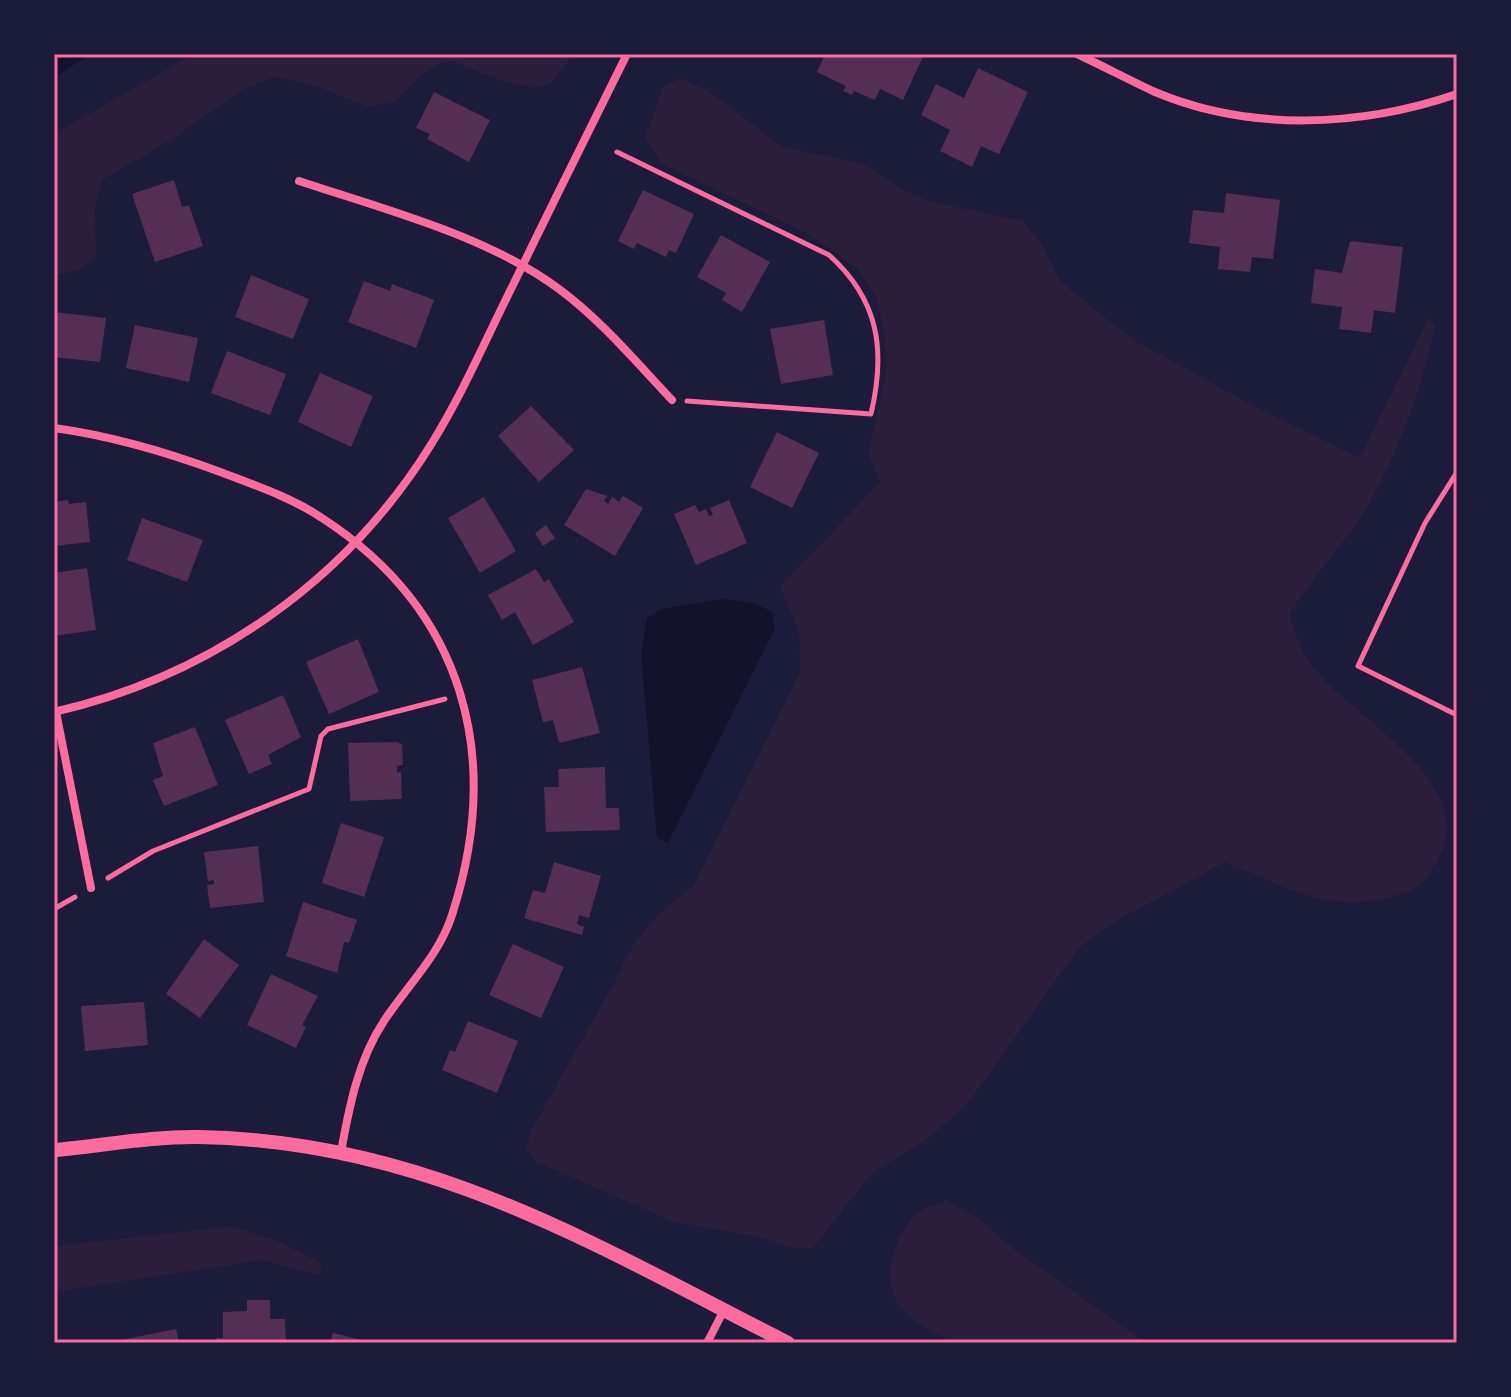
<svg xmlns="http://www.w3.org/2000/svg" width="1511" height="1397" font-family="'Noto Sans',sans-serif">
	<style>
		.green { fill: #2a1e3b }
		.water { fill: #12122b }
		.building { fill: #542f53 }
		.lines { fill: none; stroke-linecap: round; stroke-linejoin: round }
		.path { stroke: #ff6b9d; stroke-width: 5 }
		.minor { stroke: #ff6b9d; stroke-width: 8 }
		.tertiary { stroke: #ff6b9d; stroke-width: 14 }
		.neatline { fill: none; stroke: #ff6b9d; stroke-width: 3 }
	</style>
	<rect width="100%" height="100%" fill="#1b1b3a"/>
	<g class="green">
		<path d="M194 54H574L551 83 536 88 502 81 452 61 439 64 420 76 394 102 369 107 310 84 273 77 240 91 174 138 102 180 95 208 96 256 81 269 54 276V134Z"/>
		<path d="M681 78 709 91 780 146 863 164 901 189 933 202 1023 221 1042 245 1061 282 1132 339 1259 409 1360 458 1429 317 1435 327C1420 390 1401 448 1369 504 1346 543 1313 575 1290 614 1295 636 1303 656 1318 673 1360 722 1482 786 1437 861 1428 874 1424 885 1409 891 1336 918 1292 890 1225 862L1111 924 1079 948 969 1102 929 1138 872 1173 813 1248H792L760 1237 674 1222 535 1161 526 1149 531 1131 620 972C630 940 666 906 693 886L800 672 799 631 780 587 880 482 868 453 886 374 884 330 875 294 856 267 806 233 663 164 645 138 663 87Z"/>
		<path d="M946 1200 979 1219 1015 1250 1146 1343H954C937 1334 916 1324 902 1309 879 1284 894 1233 918 1213 925 1207 938 1204 946 1200Z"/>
		<path d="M228 1227C264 1233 291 1247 322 1264L319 1275 262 1260 54 1292V1246Z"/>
	</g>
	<g class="water">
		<path d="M54 54H90L54 78Z"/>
		<path d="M722 599 754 603 772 612 775 628 668 843 657 838 641 653 647 618 661 609Z"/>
	</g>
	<g class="building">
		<path d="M825 54H924L903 100 880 89 875 100 854 91 852 95 843 91 846 86 817 72Z"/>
		<path d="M978 68 1028 92 999 154 981 146 972 167 940 151 950 130 921 115 936 84 964 98Z"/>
		<path d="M434 92 490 120 469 162 427 139 430 134 416 128Z"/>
		<path d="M174 180 182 207 189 205 203 246 155 262 132 194Z"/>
		<path d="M643 190 694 214 676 253 669 250 666 257 637 243 634 249 618 241Z"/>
		<path d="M1226 193 1280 200 1273 259 1252 257 1250 272 1218 269 1220 247 1189 243 1193 210 1224 213Z"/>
		<path d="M721 235 770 262 742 312 722 300 726 293 697 277Z"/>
		<path d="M1350 241 1403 247 1395 313 1374 310 1371 333 1339 329 1342 307 1311 303 1315 269 1342 273Z"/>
		<path d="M251 275 309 299 293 339 235 317Z"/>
		<path d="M364 281 390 291 392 284 434 300 416 348 348 322Z"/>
		<path d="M54 312 106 318 100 362 54 357Z"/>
		<path d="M824 320 833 375 781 384 770 329Z"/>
		<path d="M135 325 198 338 189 382 126 368Z"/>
		<path d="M227 351 286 374 270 415 211 393Z"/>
		<path d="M320 373 373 396 351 447 298 422Z"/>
		<path d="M531 406 574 450 539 482 498 436Z"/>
		<path d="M777 432 819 453 792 508 750 487Z"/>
		<path d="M586 489 607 496 604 501 608 504 612 497 619 502 623 496 643 508 615 556 564 525Z"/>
		<path d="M484 497 516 551 480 573 448 518Z"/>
		<path d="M68 500 69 504 86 502 90 542 54 546V502Z"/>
		<path d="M729 500 747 543 696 565 674 514 695 505 699 512 706 509 709 516 713 515 710 508Z"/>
		<path d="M142 518 203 540 187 582 127 560Z"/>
		<path d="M546 525 555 538 543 546 535 533Z"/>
		<path d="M87 568 96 630 54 636V573Z"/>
		<path d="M536 569 544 582 549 579 574 622 533 645 515 612 502 620 488 595Z"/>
		<path d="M358 639 379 692 329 714 306 662Z"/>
		<path d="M582 667 600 733 559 743 553 720 543 722 532 680Z"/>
		<path d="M283 695 301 737 268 755 272 764 249 774 225 720Z"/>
		<path d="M195 727 218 785 164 806 153 780 163 776 153 743Z"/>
		<path d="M397 742 402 744 403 765 397 766V773L401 772 402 799 350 801 348 743Z"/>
		<path d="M605 767 606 808H619L620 830 546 832 544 787H559L558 769Z"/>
		<path d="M341 823 384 837 364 897 322 883Z"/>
		<path d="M258 846 264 902 210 908 207 885 214 884V880L208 881 204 852Z"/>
		<path d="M554 862 601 876 589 918 579 915 577 924 584 927 582 935 524 918 533 890 545 893Z"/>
		<path d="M303 902 357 920 349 943 344 942 337 973 286 956Z"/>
		<path d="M204 939 239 965 200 1018 166 994Z"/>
		<path d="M513 944 564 967 541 1018 489 995Z"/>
		<path d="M271 974 318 996 302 1025 306 1027 296 1048 247 1025Z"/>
		<path d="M144 1002 148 1045 85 1051 81 1006Z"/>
		<path d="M468 1021 518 1041 497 1093 442 1070 450 1050 455 1052Z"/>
		<path d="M247 1300H270V1319H285L286 1343H216V1338H223V1312L247 1311Z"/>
		<path d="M176 1329 179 1343H111V1342Z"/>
		<path d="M333 1333 371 1342V1343H330Z"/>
	</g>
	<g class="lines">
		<g class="path">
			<path d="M617 152 829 255C879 300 886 350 871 414L687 401"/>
			<path d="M1457 472 1425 523 1358 666 1457 715"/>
			<path d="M108 878 153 851 309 789 321 736 328 729 445 699"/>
			<path d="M54 909 75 897"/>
		</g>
		<g class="minor">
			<path d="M1077 54C1103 66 1129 80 1155 92 1250 132 1361 127 1457 94"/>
			<path d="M299 181C383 209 488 236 559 289 601 320 636 362 672 400"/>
			<path d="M54 428C113 436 167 452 223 473 257 486 292 498 322 518 465 611 503 757 452 915 439 956 407 986 384 1021 358 1060 349 1108 341 1152"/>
			<path d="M54 712C211 676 347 581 432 443 463 393 486 339 512 287 550 209 588 132 627 54"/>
			<path d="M56 712 91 888"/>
			<path d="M707 1343 724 1310"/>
		</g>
		<path class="tertiary" d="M54 1150C101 1146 152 1136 199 1137 426 1141 593 1244 788 1343"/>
	</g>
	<rect width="1511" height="1397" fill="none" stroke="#1b1b3a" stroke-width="112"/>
	<rect x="56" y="56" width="1399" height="1285" class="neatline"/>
</svg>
